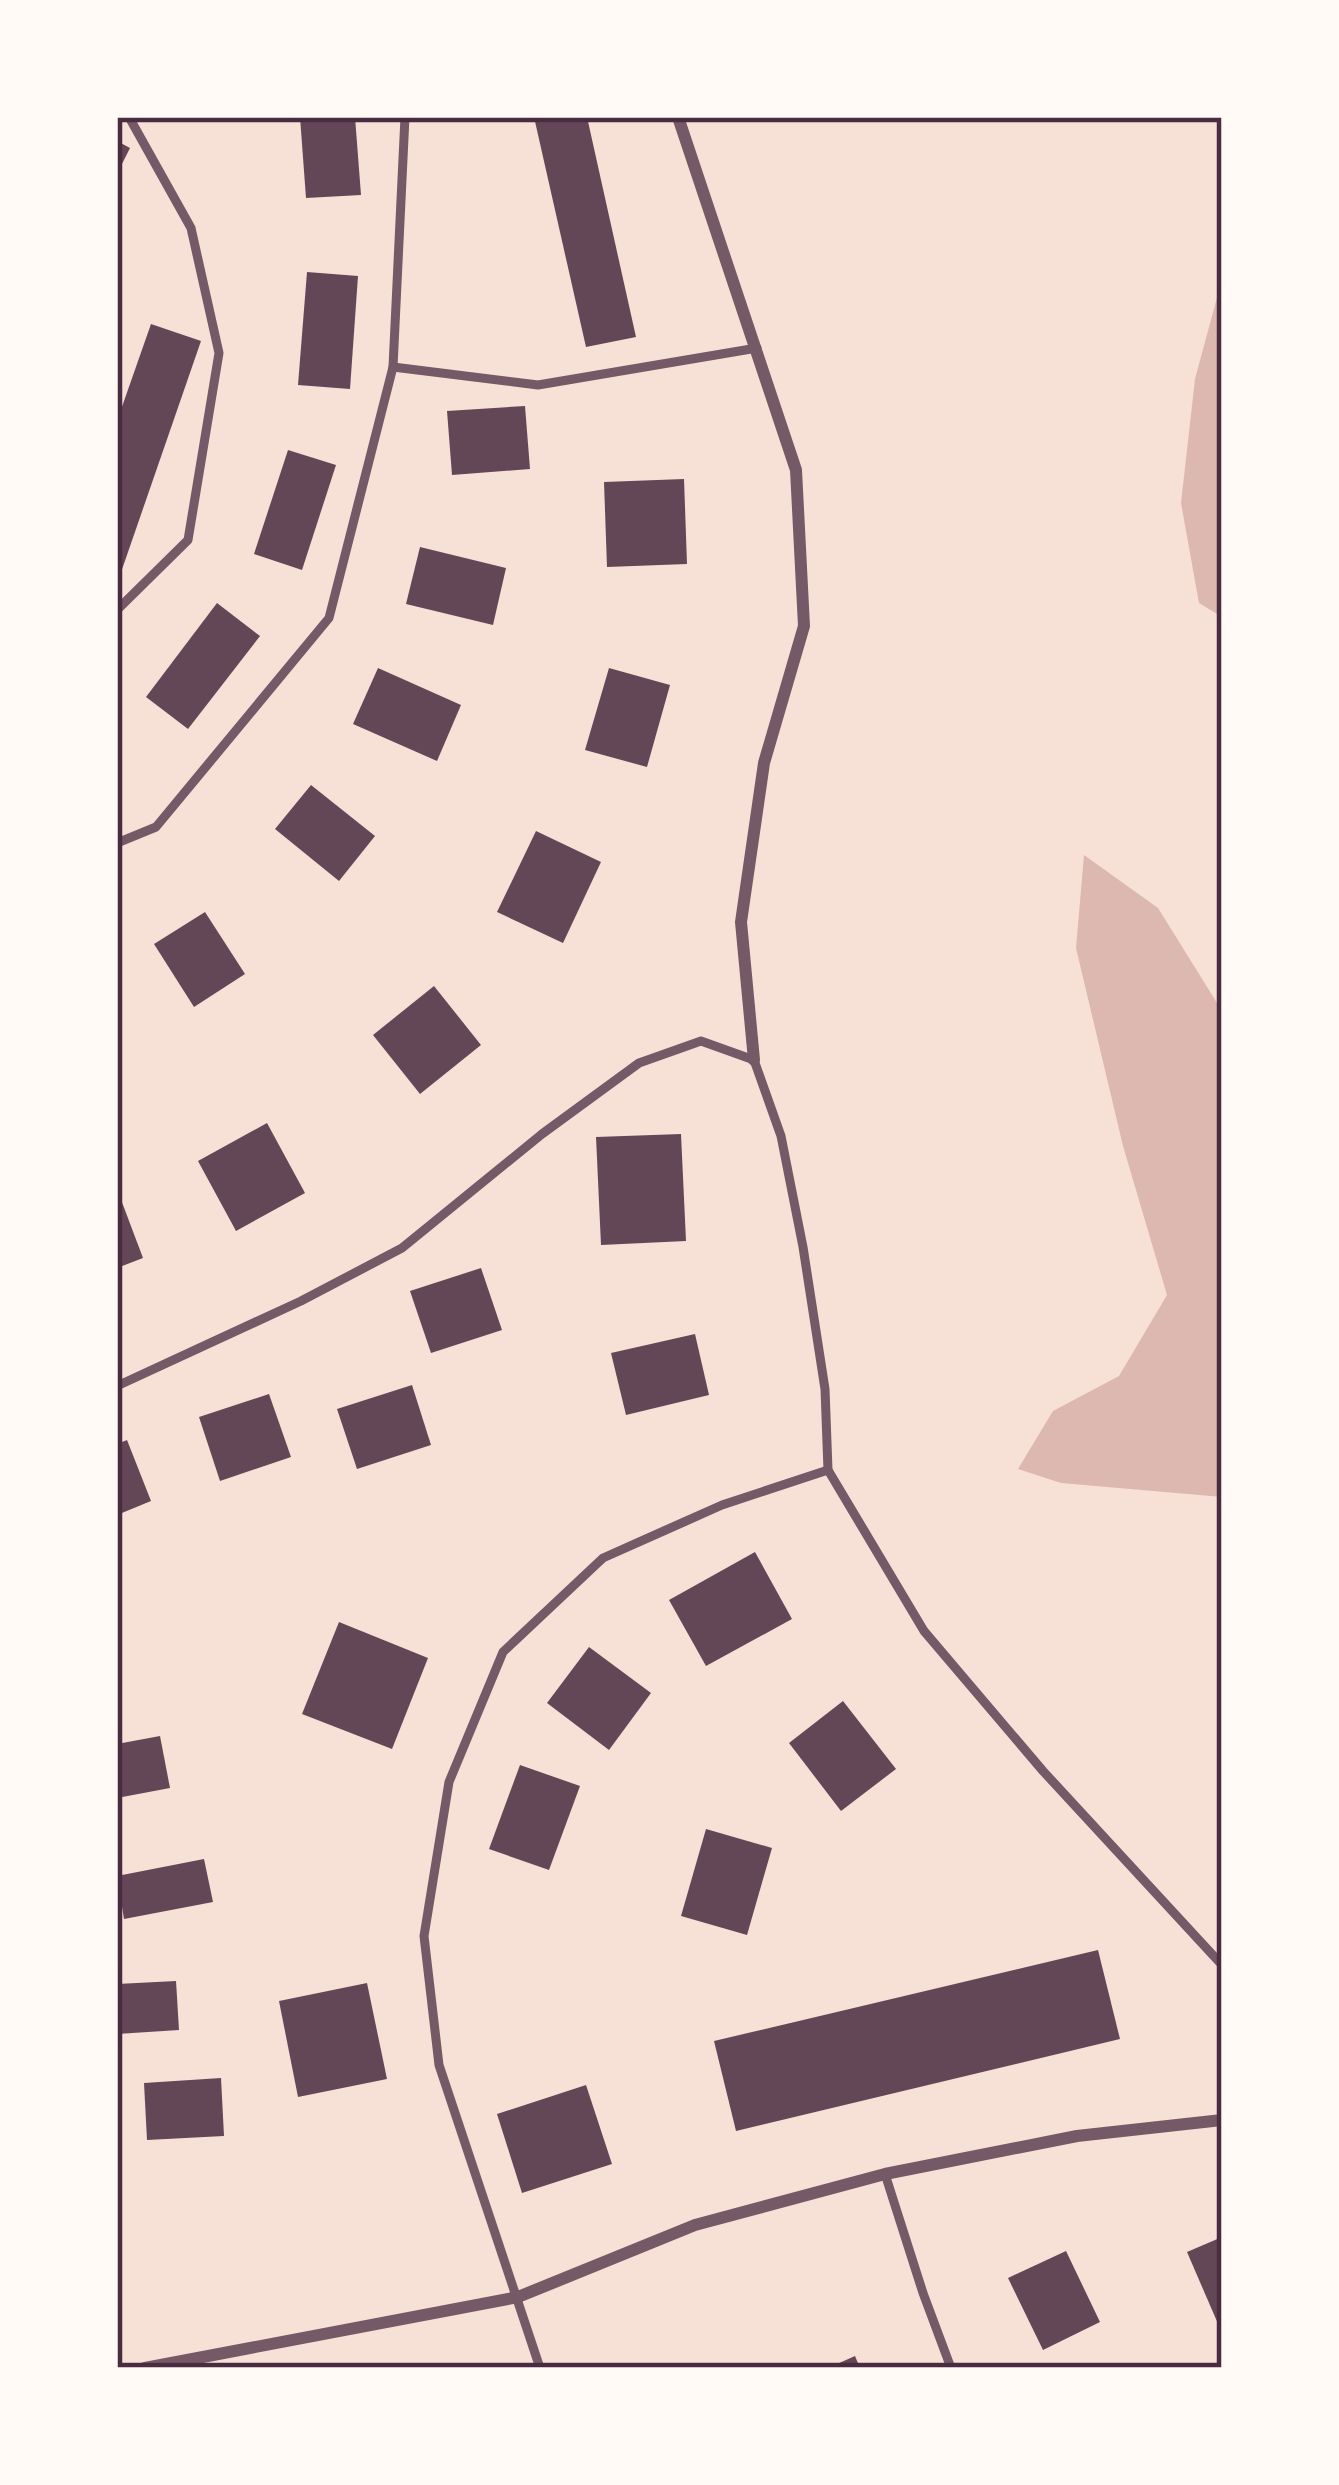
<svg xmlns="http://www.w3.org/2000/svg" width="1339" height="2485" font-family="Helvetica,sans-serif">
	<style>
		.water { fill: #dcb8b0 }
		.building { fill: #644757 }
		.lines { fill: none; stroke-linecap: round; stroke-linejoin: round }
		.service { stroke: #755966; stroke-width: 9 }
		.minor { stroke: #755966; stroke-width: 12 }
		.neatline { fill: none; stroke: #4a2c40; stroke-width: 4.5 }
	</style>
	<rect width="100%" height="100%" fill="#f7e1d7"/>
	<g class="water">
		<path d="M1222 279V617L1199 603 1181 503 1195 379Z"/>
		<path d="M1084 855 1158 908 1222 1011V1497L1061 1483 1018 1469 1053 1411 1119 1376 1167 1295 1123 1146 1076 948Z"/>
	</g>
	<g class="building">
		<path d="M300 117H355L361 195 306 198Z"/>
		<path d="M534 117H587L636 337 586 347Z"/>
		<path d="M117 141 130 148 117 174Z"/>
		<path d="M307 272 358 276 350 389 298 385Z"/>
		<path d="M151 324 201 341 118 581 117 421Z"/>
		<path d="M525 406 530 469 452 475 447 411Z"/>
		<path d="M288 450 336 465 302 570 254 554Z"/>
		<path d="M684 479 687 564 607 567 604 482Z"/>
		<path d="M420 547 506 568 493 625 406 604Z"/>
		<path d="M217 603 260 636 188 729 146 697Z"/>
		<path d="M378 668 461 705 437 761 353 724Z"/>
		<path d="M609 668 670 685 647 767 585 750Z"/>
		<path d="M311 785 375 836 339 881 275 829Z"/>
		<path d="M536 831 601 862 563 943 497 912Z"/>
		<path d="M205 912 245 974 194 1007 154 944Z"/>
		<path d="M434 986 481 1045 420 1094 373 1035Z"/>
		<path d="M267 1123 305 1193 236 1231 198 1161Z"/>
		<path d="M681 1134 686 1241 601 1245 596 1137Z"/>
		<path d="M117 1189 143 1258 117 1268Z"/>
		<path d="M481 1268 502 1330 431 1353 410 1291Z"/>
		<path d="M695 1334 709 1395 626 1415 611 1353Z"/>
		<path d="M412 1385 431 1445 357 1469 337 1409Z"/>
		<path d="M269 1394 291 1457 220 1481 199 1417Z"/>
		<path d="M127 1440 151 1501 117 1515V1444Z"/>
		<path d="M755 1552 792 1619 706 1666 669 1600Z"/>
		<path d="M339 1622 428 1658 392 1749 302 1714Z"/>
		<path d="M589 1647 651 1693 609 1750 547 1703Z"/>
		<path d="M843 1701 896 1769 841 1811 789 1743Z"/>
		<path d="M160 1736 170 1788 117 1798V1744Z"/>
		<path d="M520 1765 580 1786 549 1870 489 1849Z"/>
		<path d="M706 1829 772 1848 747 1935 681 1916Z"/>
		<path d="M204 1859 213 1902 124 1919 117 1876Z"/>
		<path d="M1098 1950 1120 2039 736 2131 714 2041Z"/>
		<path d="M176 1981 179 2030 117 2034V1984Z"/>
		<path d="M367 1983 387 2079 298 2097 279 2001Z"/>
		<path d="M221 2078 224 2136 147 2140 144 2083Z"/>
		<path d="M586 2085 612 2164 522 2193 497 2114Z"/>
		<path d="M1222 2237V2333L1187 2252Z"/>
		<path d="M1066 2251 1100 2322 1043 2350 1008 2278Z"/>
		<path d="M855 2356 860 2368H828Z"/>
	</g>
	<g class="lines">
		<g class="service">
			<path d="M393 367 538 385 757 348"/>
			<path d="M117 610 188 540 219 353 191 228 129 117"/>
			<path d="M117 843 156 827 329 618 393 367 405 117"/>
			<path d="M117 1386 301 1301 402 1248 542 1134 639 1063 701 1041 754 1060 781 1136 803 1247 825 1389 828 1470 924 1631 1043 1771 1222 1965"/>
			<path d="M885 2174 923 2293 951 2368"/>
			<path d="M540 2368 439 2065 424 1936 449 1782 503 1652 603 1558 722 1505 828 1470"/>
		</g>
		<g class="minor">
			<path d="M678 117 796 470 804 626 764 763 741 922 754 1060"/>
			<path d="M145 2368 518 2297 695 2225 885 2174 1077 2136 1222 2120"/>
		</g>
	</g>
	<rect width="1339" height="2485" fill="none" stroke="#fffaf5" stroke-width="240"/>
	<rect x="120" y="120" width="1099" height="2245" class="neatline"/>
</svg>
